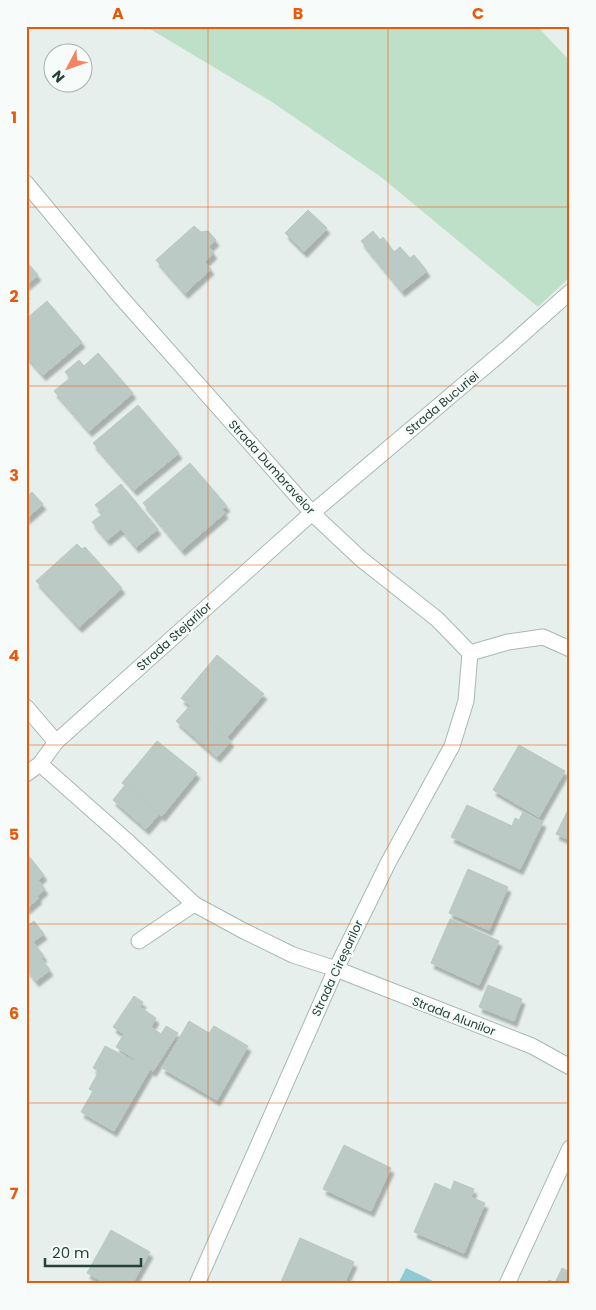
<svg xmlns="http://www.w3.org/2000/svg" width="596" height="1310" font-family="Poppins,sans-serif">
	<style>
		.green { fill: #bfe0c8 }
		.water { fill: #8ec9d4 }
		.building { fill: #bbcac4; stroke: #b8c9c2; filter: url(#shadow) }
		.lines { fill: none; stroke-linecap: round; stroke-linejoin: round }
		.minor-casing { stroke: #a8b8b2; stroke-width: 17 }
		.minor { stroke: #fff; stroke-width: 15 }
		.grid { fill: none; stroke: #e8590c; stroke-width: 1; stroke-opacity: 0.55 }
		.labels { text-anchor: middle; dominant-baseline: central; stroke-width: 4.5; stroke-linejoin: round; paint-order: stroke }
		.street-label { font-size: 12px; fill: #24423a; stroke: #f7fbf9 }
		.neatline { fill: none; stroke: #e8590c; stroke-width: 2 }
		.grid-label { font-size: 16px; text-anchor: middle; font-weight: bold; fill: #e8590c }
	</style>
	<defs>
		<filter id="shadow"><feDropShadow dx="3" dy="5.5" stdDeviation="1" flood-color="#0004"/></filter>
	</defs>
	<rect width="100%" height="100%" fill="#e6efeb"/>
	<path class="green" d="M145 26H537L570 61V277L538 307 381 177 272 102Z"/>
	<path class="water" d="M406 1268 439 1284H398Z"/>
	<g class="building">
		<path d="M308 210 327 228 304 252 285 233Z"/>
		<path d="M194 226 201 232 208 231 216 240 209 247 214 253 205 262 211 269 185 293 156 260Z"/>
		<path d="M373 231 380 240 383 237 394 252 400 247 410 258 414 255 427 271 402 291 361 241Z"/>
		<path d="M26 261 38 275 26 285Z"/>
		<path d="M47 301 82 342 43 375 26 356V319Z"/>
		<path d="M98 353 133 393 89 431 54 391 70 378 65 372 79 360 84 366Z"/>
		<path d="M138 405 179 453 134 490 93 443Z"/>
		<path d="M190 463 227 506 222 509 225 513 182 550 143 503Z"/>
		<path d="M121 484 158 529 136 547 121 529 107 540 92 522 103 514 95 505Z"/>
		<path d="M32 492 43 504 26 519V497Z"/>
		<path d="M77 544 82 549 85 547 122 588 79 627 36 581Z"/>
		<path d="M217 655 264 694 227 737 181 698Z"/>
		<path d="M190 706 231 741 217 757 176 721Z"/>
		<path d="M157 741 197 773 162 816 122 783Z"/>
		<path d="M519 745 565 771 539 817 493 790Z"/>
		<path d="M125 785 159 814 146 829 113 800Z"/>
		<path d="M467 805 512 826 515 818 519 820 523 812 543 822 520 869 451 837Z"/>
		<path d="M570 806V840L556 834Z"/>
		<path d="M27 854 44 875 38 880 45 889 37 896 39 898 26 909Z"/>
		<path d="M468 869 508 887 489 930 449 913Z"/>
		<path d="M450 919 499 941 479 985 431 963Z"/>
		<path d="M34 921 44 934 33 942 44 956 41 958 50 970 36 981 26 968V927Z"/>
		<path d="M488 985 522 999 514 1021 479 1007Z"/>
		<path d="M134 996 143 1002 140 1007 156 1018 151 1027 161 1034 166 1026 178 1033 153 1071 116 1047 124 1034 113 1027Z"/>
		<path d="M189 1021 209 1033 214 1026 248 1046 217 1100 162 1068Z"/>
		<path d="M105 1046 150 1069 114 1131 81 1112 93 1091 89 1089 99 1071 93 1068Z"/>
		<path d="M344 1145 391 1168 371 1211 323 1189Z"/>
		<path d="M454 1181 474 1189 471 1197 485 1203 464 1253 414 1232 435 1183 451 1190Z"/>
		<path d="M111 1230 150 1252 132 1284H107L87 1273Z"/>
		<path d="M300 1238 354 1262 344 1284H280Z"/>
		<path d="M562 1268 570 1272V1284H547L549 1280 555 1283Z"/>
	</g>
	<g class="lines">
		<g class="minor-casing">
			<g id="minor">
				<path d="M26 183 118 294 312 513 361 559 437 619 470 653"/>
				<path d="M470 653 508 642 543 637 570 649"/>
				<path d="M26 707 56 742"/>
				<path d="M40 764 126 840 194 904 242 930 293 955 336 969 532 1046 570 1067"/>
				<path d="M26 774 40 764 56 742 312 513 506 349 570 292"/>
				<path d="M139 941 194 904"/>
				<path d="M197 1284 336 969 388 863 452 746 466 701 470 653"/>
				<path d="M507 1284 570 1148"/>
			</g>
		</g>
		<use href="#minor" class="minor"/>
	</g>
	<path class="grid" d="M208 26V1284M388 26V1284M26 207H570M26 386H570M26 565H570M26 745H570M26 924H570M26 1103H570"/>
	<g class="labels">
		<g class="street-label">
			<text transform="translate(442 403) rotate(-40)">Strada Bucuriei</text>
			<text transform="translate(272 467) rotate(48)">Strada Dumbravelor</text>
			<text transform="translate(174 636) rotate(-42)">Strada Stejarilor</text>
			<text transform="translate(337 968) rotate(-65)">Strada Cireșarilor</text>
			<text transform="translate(454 1016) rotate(21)">Strada Alunilor</text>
		</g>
	</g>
	<rect width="596" height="1310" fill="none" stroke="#f7fbf9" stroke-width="55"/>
	<g transform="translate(68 68) rotate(229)"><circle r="24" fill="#f7fbf9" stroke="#a3b1ad"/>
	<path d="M0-4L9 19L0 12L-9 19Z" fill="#f4845f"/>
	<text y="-8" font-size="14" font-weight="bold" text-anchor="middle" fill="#24423a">N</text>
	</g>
	<path d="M45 1258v8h96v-8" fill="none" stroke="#24423a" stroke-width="2.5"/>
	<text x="52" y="1258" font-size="15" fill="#24423a" stroke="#f7fbf9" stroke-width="4" paint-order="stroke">20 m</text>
	<rect x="28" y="28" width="540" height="1254" class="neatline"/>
	<g class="grid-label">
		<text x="118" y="19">A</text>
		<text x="298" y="19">B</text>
		<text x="478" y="19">C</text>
		<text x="14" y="123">1</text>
		<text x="14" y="302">2</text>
		<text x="14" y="481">3</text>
		<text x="14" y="661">4</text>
		<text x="14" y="840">5</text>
		<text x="14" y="1019">6</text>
		<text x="14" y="1199">7</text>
	</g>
</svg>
